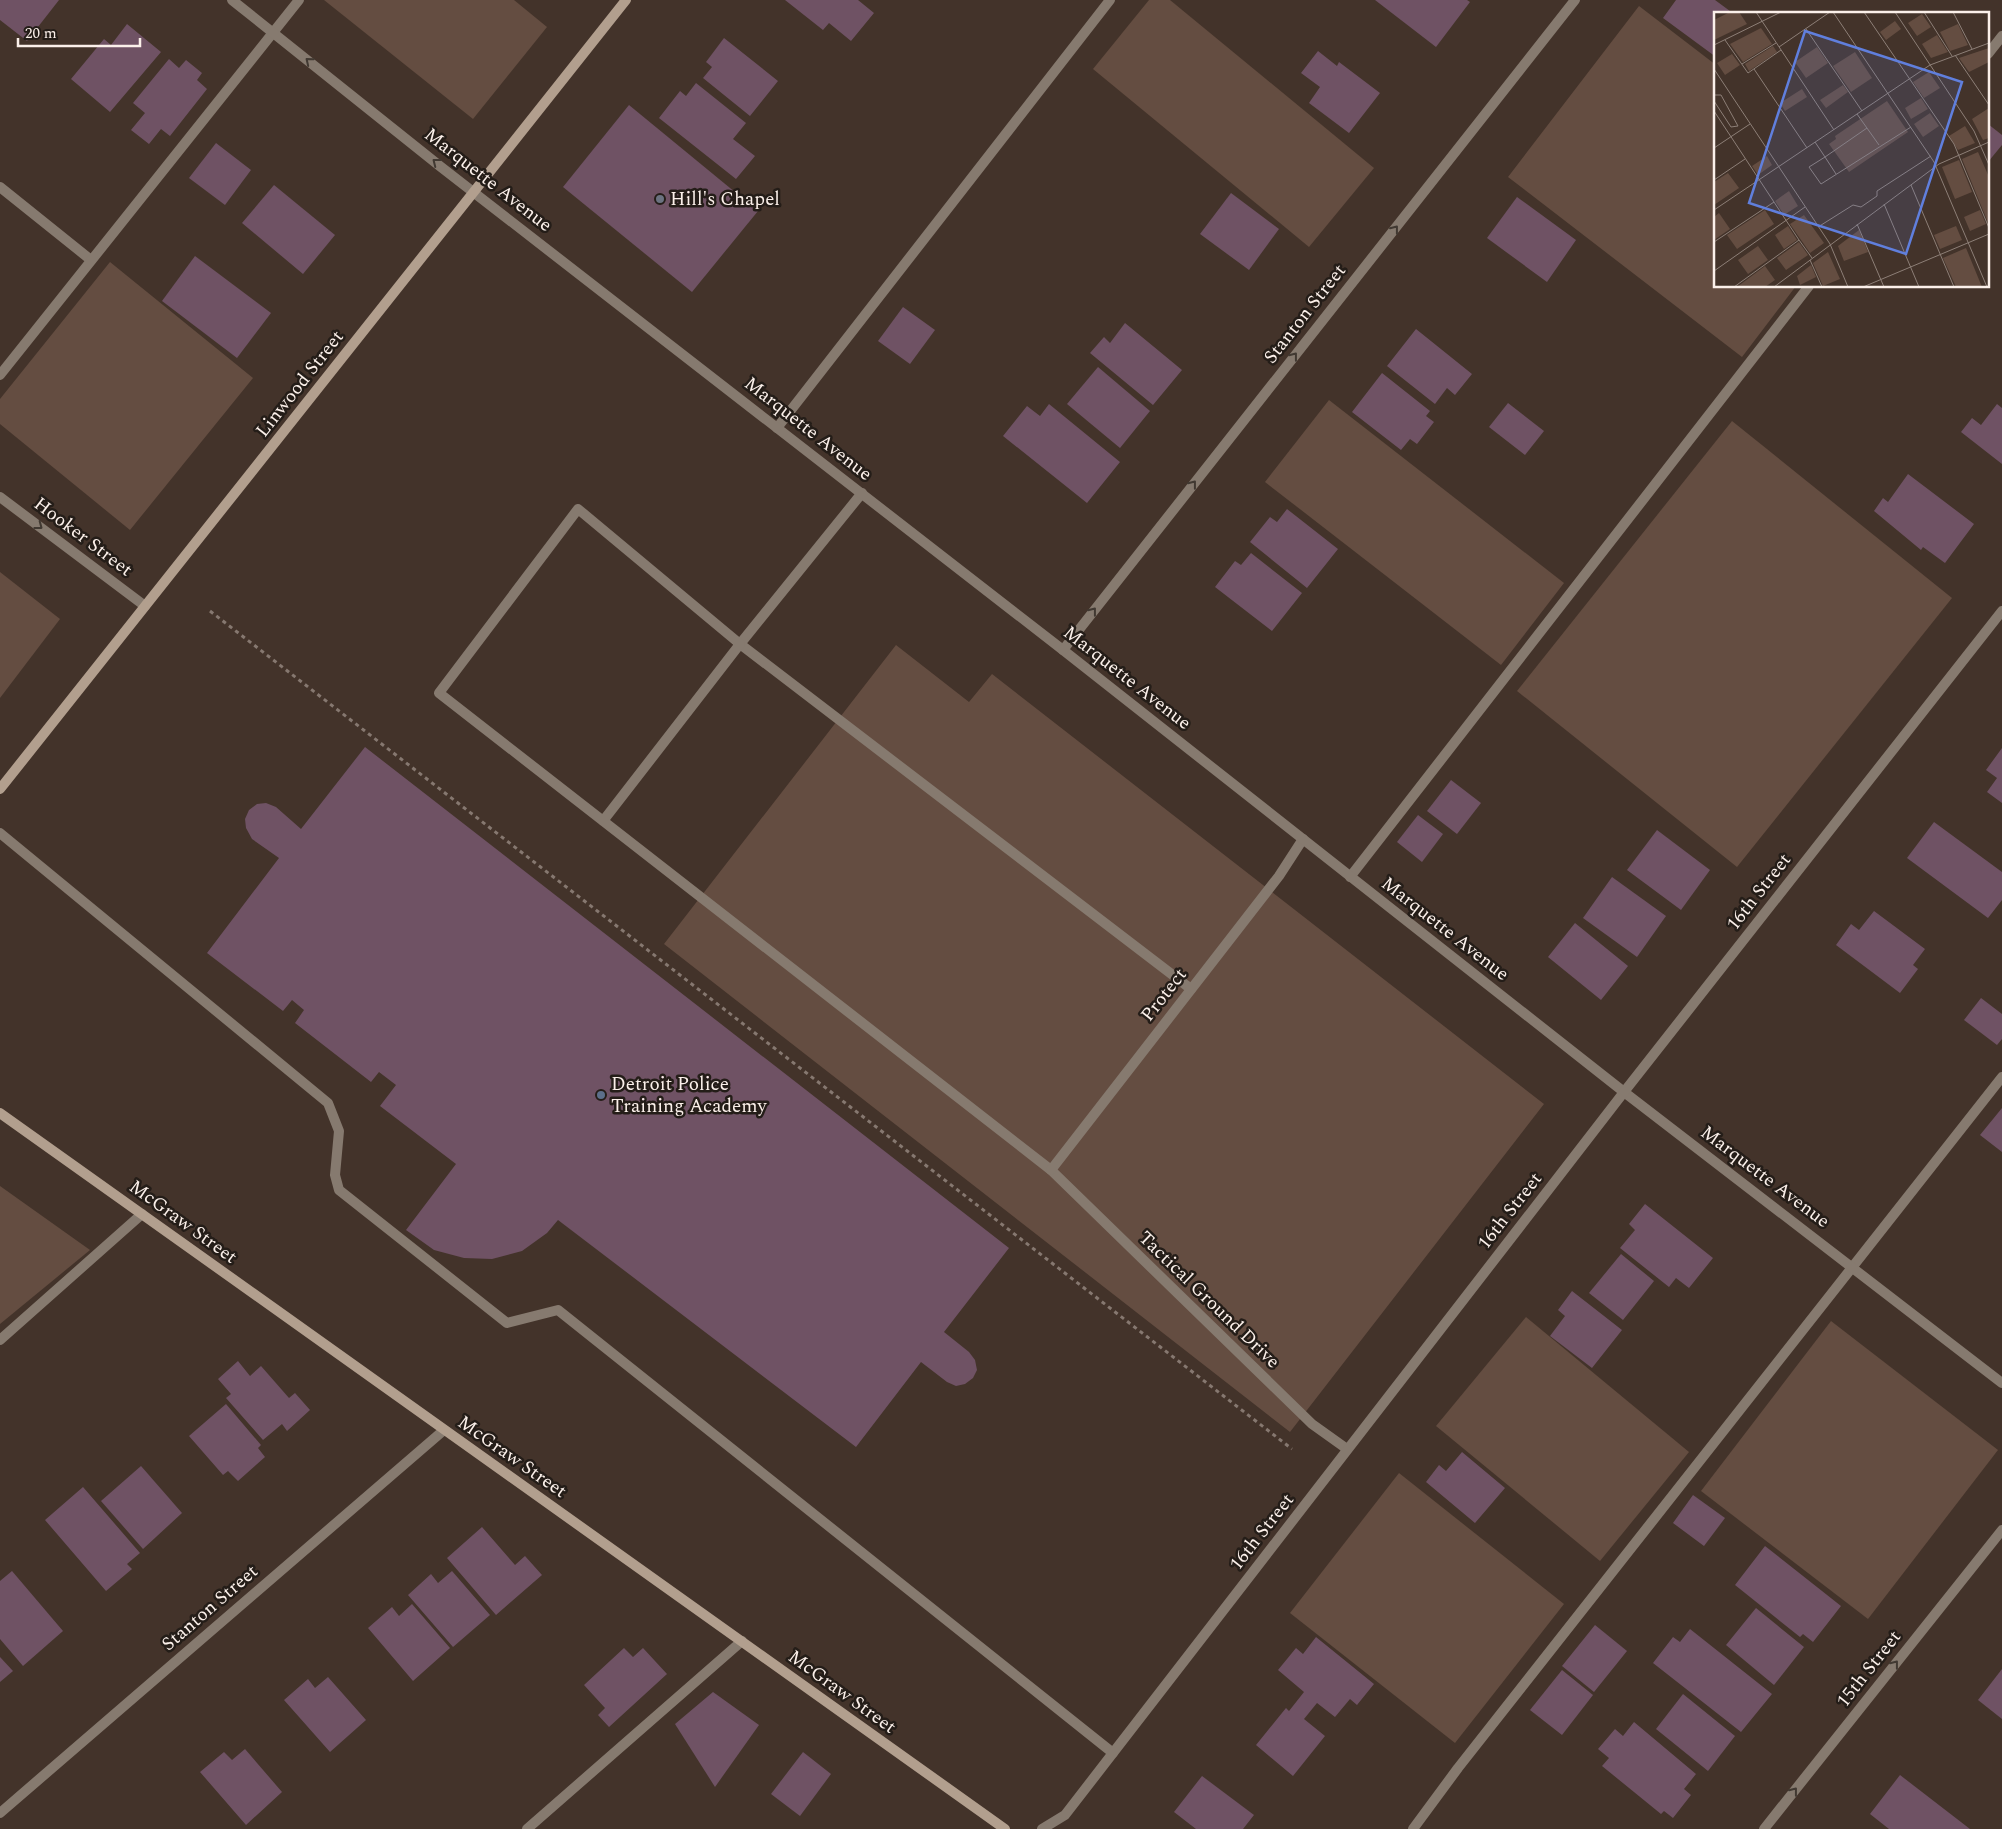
<svg xmlns="http://www.w3.org/2000/svg" width="2002" height="1829" font-family="Spectral,serif">
	<style>
		.green { fill: #644d41 }
		.building { fill: #6f5264 }
		.lines { fill: none; stroke-linecap: round; stroke-linejoin: round }
		.path { stroke: #867870; stroke-width: 3; stroke-dasharray: 4 4; stroke-linecap: butt }
		.lane { stroke: #867a6f; stroke-width: 10 }
		.street { stroke: #867a6f; stroke-width: 10 }
		.secondary { stroke: #b29f8e; stroke-width: 10 }
		.oneway { stroke: #413932 }
		.worship-dot { fill: #6b7280; stroke: #241d18; stroke-width: 2 }
		.service-dot { fill: #5c6f8a; stroke: #241d18; stroke-width: 2 }
		.labels { text-anchor: middle; dominant-baseline: central; stroke-width: 5; stroke-linejoin: round; paint-order: stroke }
		.street-label { font-size: 19px; fill: #fbf0ea; stroke: #241d18 }
		.poi-label { font-size: 19px; fill: #fbf0ea; stroke: #241d18; text-anchor: start }
		.inset-road { fill: none; stroke: #8d7f77; stroke-width: 1 }
		.view { fill: #607fdd; fill-opacity: 0.15; stroke: #607fdd; stroke-width: 2.5 }
		.inset-edge { fill: none; stroke: #fbf0ea; stroke-width: 2.5 }
	</style>
	<rect width="100%" height="100%" fill="#43332a"/>
	<g class="green">
		<path d="M324 0H514L547 27 473 119Z"/>
		<path d="M1149 0H1170L1374 168 1309 247 1093 69Z"/>
		<path d="M1639 6 1716 65V286H1796L1742 357 1508 177Z"/>
		<path d="M110 262 253 378 130 530 0 424V399Z"/>
		<path d="M1329 400 1564 583 1501 665 1265 482Z"/>
		<path d="M1732 421 1952 598 1737 867 1517 691Z"/>
		<path d="M0 572 60 619 0 698Z"/>
		<path d="M896 645 969 702 992 674 1544 1104 1290 1432 664 944Z"/>
		<path d="M0 1186 90 1250 0 1324Z"/>
		<path d="M1526 1317 1689 1452 1600 1561 1436 1426Z"/>
		<path d="M1831 1321 1998 1450 1868 1619 1701 1491Z"/>
		<path d="M1399 1473 1564 1604 1455 1743 1290 1613Z"/>
	</g>
	<g class="building">
		<path d="M0 0H59L27 41 0 20Z"/>
		<path d="M785 0H858L874 13 851 41 829 23 823 30Z"/>
		<path d="M1375 0H1467L1470 2 1436 47Z"/>
		<path d="M1676 0H1715L1734 14H1716V57L1663 18Z"/>
		<path d="M127 24 161 52 110 112 71 79 104 39 111 45Z"/>
		<path d="M724 38 778 81 750 116 703 78 712 67 706 62Z"/>
		<path d="M1318 51 1337 66 1339 62 1380 93 1349 133 1309 103 1320 87 1301 73Z"/>
		<path d="M169 59 179 68 186 60 202 73 197 80 207 89 170 136 161 129 149 144 131 130 145 113 133 103Z"/>
		<path d="M696 83 746 123 733 139 755 156 736 179 659 118 680 91 686 96Z"/>
		<path d="M629 105 758 211 692 292 563 187Z"/>
		<path d="M1988 124 2002 135V145L1988 162Z"/>
		<path d="M216 143 251 170 225 205 189 178Z"/>
		<path d="M274 185 335 235 303 274 242 223Z"/>
		<path d="M1231 193 1279 229 1249 270 1200 234Z"/>
		<path d="M1517 197 1576 240 1547 282 1487 238Z"/>
		<path d="M195 256 271 313 237 358 162 301Z"/>
		<path d="M903 307 935 330 910 364 878 341Z"/>
		<path d="M1125 323 1182 370 1153 405 1090 353 1104 337 1110 343Z"/>
		<path d="M1416 329 1472 374 1455 395 1447 388 1435 404 1387 366Z"/>
		<path d="M1098 367 1150 411 1120 448 1067 404Z"/>
		<path d="M1382 373 1430 411 1426 416 1434 422 1417 444 1410 439 1401 450 1352 412Z"/>
		<path d="M1508 403 1544 431 1525 455 1489 427Z"/>
		<path d="M1049 404 1120 462 1087 503 1003 436 1027 406 1040 416Z"/>
		<path d="M1997 404 2002 408V464L1961 432 1972 418 1981 425Z"/>
		<path d="M1908 474 1974 524 1945 563 1923 547 1921 550 1874 511 1883 498 1888 502Z"/>
		<path d="M1287 509 1338 549 1307 588 1250 542 1270 517 1277 522Z"/>
		<path d="M1251 553 1302 593 1272 631 1215 587 1235 561 1241 565Z"/>
		<path d="M365 747 1009 1248 944 1332 969 1352 975 1360 977 1370 973 1378 965 1384 956 1386 947 1382 921 1362 856 1447 558 1220 547 1233 522 1251 492 1259 464 1258 434 1250 406 1230 456 1164 380 1106 396 1085 379 1072 371 1082 295 1023 304 1010 292 1000 283 1011 207 953 279 858 252 839 246 828 245 819 249 810 257 804 266 803 276 807 301 829Z"/>
		<path d="M2002 748V803L1987 792 1997 778 1986 770Z"/>
		<path d="M1451 780 1481 803 1457 834 1427 811Z"/>
		<path d="M1418 815 1443 834 1422 862 1397 842Z"/>
		<path d="M1934 822 2002 872V900L1988 918 1907 858Z"/>
		<path d="M1657 830 1710 870 1681 910 1627 870Z"/>
		<path d="M1612 877 1666 916 1637 957 1583 918Z"/>
		<path d="M1874 911 1925 949 1913 965 1918 969 1900 993 1836 945 1851 924 1859 930Z"/>
		<path d="M1575 923 1628 966 1601 1000 1548 957Z"/>
		<path d="M1981 998 2002 1014V1039L1997 1045 1964 1020Z"/>
		<path d="M2002 1108V1152L1980 1135Z"/>
		<path d="M1645 1204 1713 1258 1689 1288 1676 1278 1669 1287 1620 1248 1635 1230 1629 1224Z"/>
		<path d="M1621 1254 1654 1281 1623 1320 1589 1293Z"/>
		<path d="M1572 1291 1622 1330 1592 1368 1550 1336 1565 1316 1558 1310Z"/>
		<path d="M238 1361 250 1376 261 1366 289 1398 295 1393 310 1410 287 1431 282 1424 263 1440 226 1398 231 1394 218 1379Z"/>
		<path d="M226 1404 261 1445 258 1448 265 1457 238 1481 228 1471 223 1475 189 1436Z"/>
		<path d="M1462 1452 1505 1488 1475 1523 1426 1482 1439 1465 1446 1471Z"/>
		<path d="M141 1466 182 1513 143 1549 101 1501Z"/>
		<path d="M83 1487 140 1553 127 1564 132 1569 106 1591 45 1520Z"/>
		<path d="M1693 1495 1725 1518 1704 1546 1673 1523Z"/>
		<path d="M482 1527 515 1565 525 1556 542 1575 496 1615 447 1558Z"/>
		<path d="M1765 1546 1841 1606 1813 1642 1803 1634 1800 1637 1735 1585Z"/>
		<path d="M12 1571 63 1631 23 1666 0 1639V1581Z"/>
		<path d="M452 1571 490 1615 453 1647 408 1595 431 1574 438 1583Z"/>
		<path d="M412 1604 450 1648 413 1681 368 1628 392 1607 399 1616Z"/>
		<path d="M1756 1608 1804 1647 1774 1685 1726 1645Z"/>
		<path d="M1595 1625 1627 1651 1594 1692 1562 1666Z"/>
		<path d="M1690 1629 1772 1694 1741 1732 1653 1663 1673 1637 1680 1642Z"/>
		<path d="M1316 1637 1374 1684 1357 1705 1350 1699 1335 1717 1317 1703 1304 1719 1325 1736 1293 1776 1256 1745 1286 1708 1289 1711 1304 1692 1278 1670 1296 1648 1303 1654Z"/>
		<path d="M624 1648 633 1657 643 1648 667 1674 609 1727 598 1715 605 1708 584 1685Z"/>
		<path d="M0 1657 13 1671 0 1682Z"/>
		<path d="M2002 1669V1719L1978 1700Z"/>
		<path d="M1562 1670 1593 1695 1562 1735 1530 1710Z"/>
		<path d="M328 1677 366 1720 330 1752 284 1700 308 1679 315 1688Z"/>
		<path d="M713 1692 759 1725 715 1787 675 1724Z"/>
		<path d="M1683 1694 1735 1736 1708 1771 1656 1729Z"/>
		<path d="M1634 1722 1696 1774 1684 1789 1691 1795 1673 1818 1664 1811 1661 1814 1602 1766 1609 1758 1598 1749 1615 1729 1623 1736Z"/>
		<path d="M245 1749 282 1792 246 1825 200 1772 224 1752 232 1760Z"/>
		<path d="M803 1752 831 1774 800 1816 771 1794Z"/>
		<path d="M1900 1775 1970 1829H1889L1870 1814Z"/>
		<path d="M1202 1776 1254 1815 1243 1829H1196L1174 1812Z"/>
	</g>
	<g class="lines">
		<path class="path" d="M210 611 1292 1449"/>
		<g class="lane">
			<path d="M1988 54 2002 36"/>
			<path d="M0 187 91 260"/>
			<path d="M0 375 299 0"/>
			<path d="M777 428 1110 0"/>
			<path d="M862 493 740 644 1191 989"/>
			<path d="M603 821 740 644 578 509 439 693 1051 1170 1312 1424 1347 1449"/>
			<path d="M0 833 328 1103 339 1131 335 1175 339 1190 507 1323 558 1310 1113 1753"/>
			<path d="M1350 877 1809 286"/>
			<path d="M1051 1170 1279 876 1303 839"/>
			<path d="M0 1340 142 1214"/>
			<path d="M527 1829 742 1641"/>
			<path d="M1413 1829 1458 1768 2002 1077"/>
		</g>
		<g class="street">
			<path d="M232 0 441 167 1063 650 1624 1092 2002 1383"/>
			<path d="M0 497 145 606"/>
			<path d="M1063 650 1575 0"/>
			<path d="M0 1813 444 1430"/>
			<path d="M1042 1829 1065 1815 1624 1092 2002 611"/>
			<path d="M1764 1829 2002 1530"/>
		</g>
		<g class="secondary">
			<path d="M0 789 626 0"/>
			<path d="M0 1113 1005 1829"/>
		</g>
	</g>
	<defs><path id="oneway-chevron" d="M-2-3.5L2.5 0L-2 3.5" fill="none" stroke-width="1.6" stroke-linecap="round" stroke-linejoin="round" transform="scale(1.25)"/></defs>
	<g class="oneway">
		<use href="#oneway-chevron" transform="translate(309 61) rotate(-141)"/>
		<use href="#oneway-chevron" transform="translate(436 162) rotate(-142)"/>
		<use href="#oneway-chevron" transform="translate(1395 229) rotate(-52)"/>
		<use href="#oneway-chevron" transform="translate(1294 356) rotate(-52)"/>
		<use href="#oneway-chevron" transform="translate(1193 484) rotate(-52)"/>
		<use href="#oneway-chevron" transform="translate(39 526) rotate(37)"/>
		<use href="#oneway-chevron" transform="translate(1093 611) rotate(-52)"/>
		<use href="#oneway-chevron" transform="translate(1895 1664) rotate(-52)"/>
		<use href="#oneway-chevron" transform="translate(1794 1791) rotate(-52)"/>
	</g>
	<circle class="worship-dot" cx="660" cy="199" r="5"/>
	<circle class="service-dot" cx="601" cy="1095" r="5"/>
	<g class="labels">
		<g class="street-label">
			<text transform="translate(488 180) rotate(38)">Marquette Avenue</text>
			<text transform="translate(1305 314) rotate(-52)">Stanton Street</text>
			<text transform="translate(300 384) rotate(-52)">Linwood Street</text>
			<text transform="translate(808 429) rotate(38)">Marquette Avenue</text>
			<text transform="translate(83 537) rotate(37)">Hooker Street</text>
			<text transform="translate(1127 678) rotate(38)">Marquette Avenue</text>
			<text transform="translate(1759 892) rotate(-52)">16th Street</text>
			<text transform="translate(1445 929) rotate(38)">Marquette Avenue</text>
			<text transform="translate(1164 995) rotate(-52)">Protect</text>
			<text transform="translate(1765 1177) rotate(37)">Marquette Avenue</text>
			<text transform="translate(1510 1211) rotate(-52)">16th Street</text>
			<text transform="translate(183 1222) rotate(36)">McGraw Street</text>
			<text transform="translate(1209 1300) rotate(44)">Tactical Ground Drive</text>
			<text transform="translate(512 1457) rotate(35)">McGraw Street</text>
			<text transform="translate(1262 1532) rotate(-52)">16th Street</text>
			<text transform="translate(210 1608) rotate(-41)">Stanton Street</text>
			<text transform="translate(1869 1669) rotate(-52)">15th Street</text>
			<text transform="translate(842 1692) rotate(36)">McGraw Street</text>
		</g>
		<g class="poi-label">
			<text x="670" y="199">Hill's Chapel</text>
			<text x="611" y="1084">Detroit Police<tspan x="611" dy="22">Training Academy</tspan></text>
		</g>
	</g>
	<g transform="translate(1714 12)">
		<rect width="275" height="275" fill="#43332a"/>
		<path d="M16 0H25L33 12 0 28V8ZM208 2 217 15 203 24 194 11ZM181 9 187 17 172 28 166 20ZM244 12 254 33 236 39 226 20ZM47 16 58 32 29 50 16 32ZM223 23 234 40 217 46 208 32ZM59 34 63 40 35 59 31 52ZM103 35 114 51 92 66 81 50ZM275 36V50L255 60 245 46ZM141 40 158 66 137 80 119 54ZM18 42 26 53 11 63 3 51ZM215 60 226 76 210 86 199 70ZM129 73 134 80 112 96 106 88ZM88 77 93 85 71 99 66 91ZM207 86 214 97 197 107 191 96ZM173 89 194 120 135 160 115 132 122 127 121 124ZM275 96V126L269 128 258 107ZM216 101 225 114 209 125 200 112ZM251 114 261 131 244 138 235 124ZM264 140 275 165V213L248 147ZM53 144 58 153 44 163 38 154ZM245 148 258 180 241 187 228 155ZM14 161 25 176 0 193V170ZM75 179 84 194 70 203 61 189ZM51 198 60 212 23 237 13 223ZM266 198 272 212 256 219 250 205ZM5 201 16 217 0 228V205ZM90 203 110 231 96 241 76 212ZM74 214 83 228 70 237 61 223ZM242 214 248 228 226 237 220 223ZM145 218 154 240 130 249 124 234ZM85 230 94 243 72 258 63 246ZM44 234 54 248 34 262 24 248ZM252 236 268 275H242L229 246ZM114 240 126 267 109 274 99 251ZM97 253 102 265 86 273 83 264ZM51 254 61 268 51 275H23Z" fill="#644d41"/>
		<path class="inset-road" d="M42 0 120 118M119 0 220 150 273 275M150 0 240 132 275 216M181 0 260 119 275 153M210 0 238 44M239 0 258 37M92 17 148 99M11 28 34 61 67 38M0 33 67 0M65 35 116 0M241 43 275 93M28 52 62 31M0 57 116 232 134 275M40 57 93 136M0 83H7L24 114 17 115 0 89M0 99 85 228M143 102 165 133M101 130 111 145 153 116M0 136 36 112M122 162 111 145 95 155 107 172 197 115M0 168 31 147M197 173 240 275M170 192 205 275M0 198 216 53 275 31M143 212 170 275M104 215 139 193 147 195 163 184V179L217 144M0 230 60 190M96 248 108 275M0 259 91 195M20 275 85 228 98 246M60 275 225 152 275 130M149 275 275 222"/>
		<path class="view" d="M91 19 248 70 192 242 35 191Z"/>
		<rect width="275" height="275" class="inset-edge"/>
	</g>
	<path d="M18 38v8h122v-8" fill="none" stroke="#fbf0ea" stroke-width="2.5"/>
	<text x="25" y="38" font-size="15" fill="#fbf0ea" stroke="#241d18" stroke-width="4" paint-order="stroke">20 m</text>
</svg>
